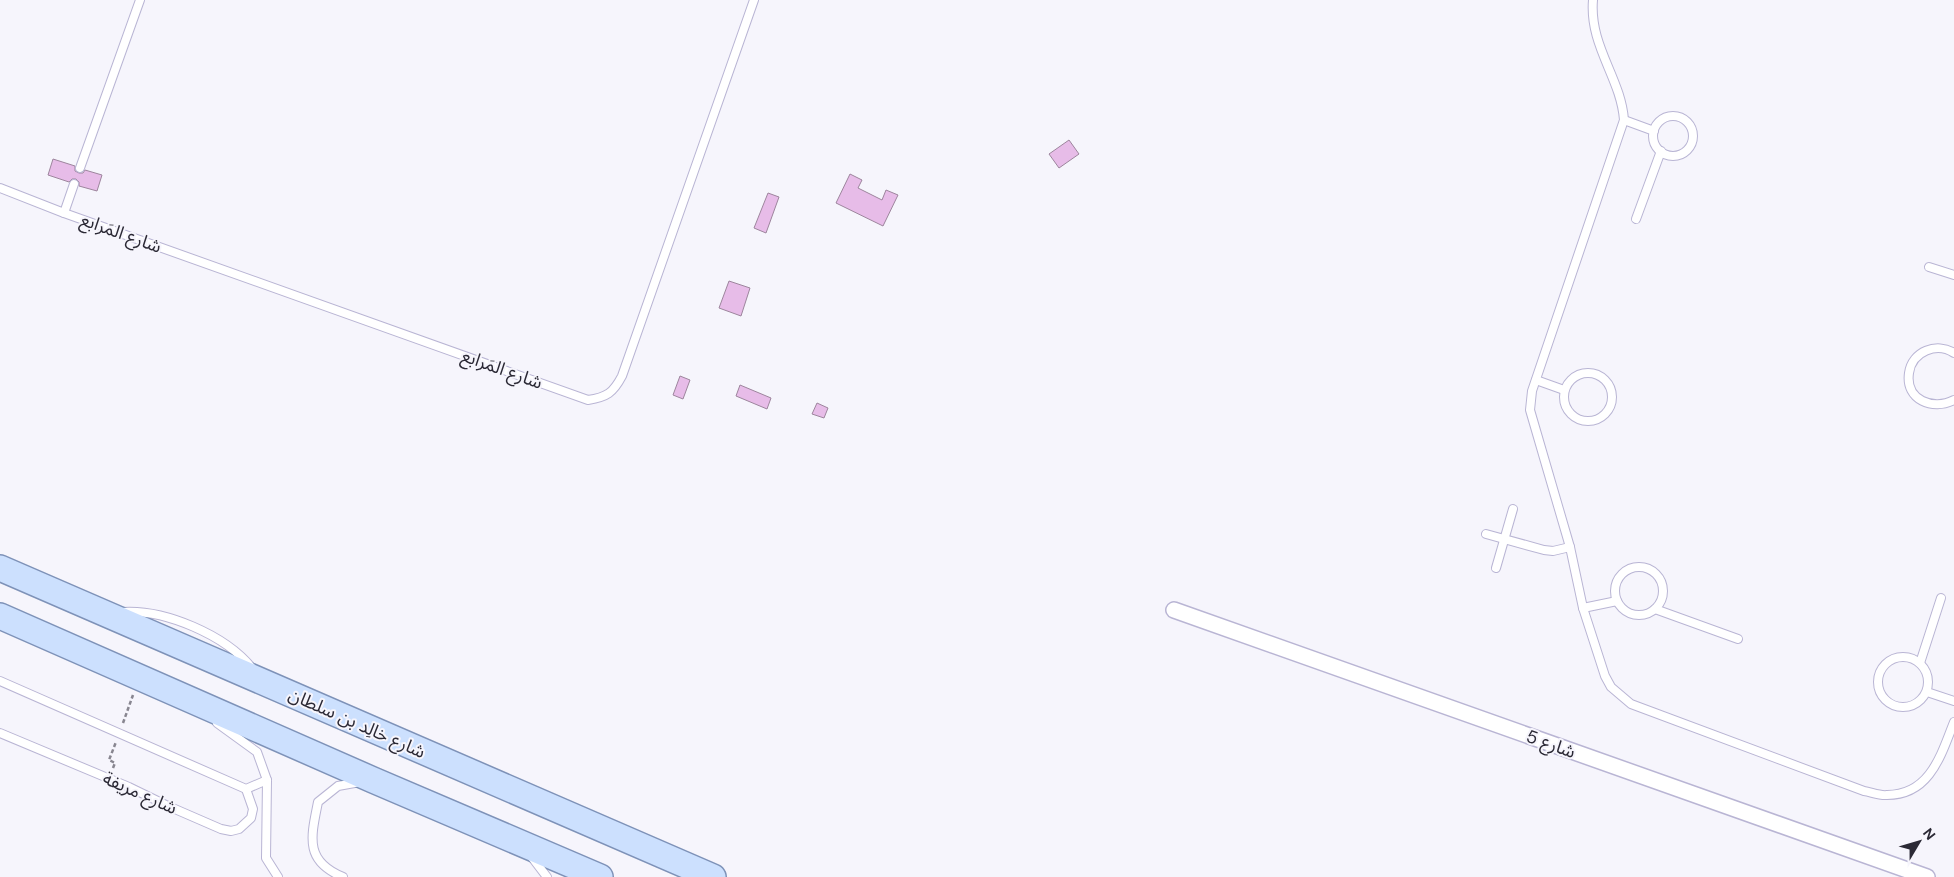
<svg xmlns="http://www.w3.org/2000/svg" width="1954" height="877" font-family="'DM Sans','Noto Sans Arabic',sans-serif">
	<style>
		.building { fill: #e7bce8; stroke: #9d859d }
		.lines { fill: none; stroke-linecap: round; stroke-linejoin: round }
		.service-casing { stroke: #b9b5d4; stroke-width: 10 }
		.minor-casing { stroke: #b9b5d4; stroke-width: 18 }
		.primary-casing { stroke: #7e92b8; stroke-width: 28 }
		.path { stroke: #888690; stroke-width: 2.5; stroke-dasharray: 4 2.5; stroke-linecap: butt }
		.service { stroke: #fff; stroke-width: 8 }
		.minor { stroke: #fff; stroke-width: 15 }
		.primary { stroke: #cce0fe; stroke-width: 25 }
		.labels { text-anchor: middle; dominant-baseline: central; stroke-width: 4; stroke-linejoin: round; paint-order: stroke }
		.street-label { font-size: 18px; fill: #2b2935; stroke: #f6f5fc }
	</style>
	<rect width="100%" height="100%" fill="#f6f5fc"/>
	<g class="building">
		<path d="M1069 140 1079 154 1059 168 1049 154Z"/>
		<path d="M53 159 75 166V171L79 173H83L85 170 102 175 97 191 79 186V182L76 179H72L69 182 48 175Z"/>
		<path d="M850 174 862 180 858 188 882 200 886 190 898 195 883 226 836 203Z"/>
		<path d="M768 193 779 197 766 233 754 228Z"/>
		<path d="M729 281 750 288 741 316 719 308Z"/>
		<path d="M680 376 690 380 683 399 673 395Z"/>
		<path d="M740 385 771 398 767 409 736 396Z"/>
		<path d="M817 403 828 408 824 418 812 414Z"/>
	</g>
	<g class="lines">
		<g class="service-casing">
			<g id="service">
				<path d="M1593 0C1589 46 1621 78 1624 120L1532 391 1530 410 1570 547 1583 608 1605 676 1611 687 1631 704 1864 791C1871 792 1880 796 1887 795 1930 795 1941 755 1954 722"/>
				<circle cx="1673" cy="136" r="20"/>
				<path d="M1624 120 1654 131"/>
				<path d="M80 168 140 0"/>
				<path d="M0 188 64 213 588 400C607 397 613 393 622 376L754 0"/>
				<path d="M64 213 74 184"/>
				<path d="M1636 219 1661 151"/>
				<path d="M1929 267 1954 275"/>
				<path d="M1954 353C1937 342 1912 351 1909 373 1905 400 1933 411 1954 400"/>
				<circle cx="1588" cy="397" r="24"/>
				<path d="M1536 380 1564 390"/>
				<path d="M1486 534 1544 550 1553 551 1570 547"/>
				<circle cx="1639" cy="591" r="24"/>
				<path d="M1496 568 1513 509"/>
				<path d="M1583 608 1617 601"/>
				<path d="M1655 609 1738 639"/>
				<path d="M122 612C165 609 225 635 252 668"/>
				<circle cx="1903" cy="682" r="25"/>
				<path d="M1920 663 1941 598"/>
				<path d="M0 681 246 789 267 780"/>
				<path d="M1927 692 1954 701"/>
				<path d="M217 723 257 752 267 780 266 858 278 877"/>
				<path d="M0 733 129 787 168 806 221 829 231 831 239 829 251 818 253 809 246 789"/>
				<path d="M531 856 547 877"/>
				<path d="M343 877C304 861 311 837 318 802L338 786 360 782"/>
			</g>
		</g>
		<g class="minor-casing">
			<path id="minor" d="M1174 610 1927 877"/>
		</g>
		<g class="primary-casing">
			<g id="primary">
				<path d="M0 568 713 877"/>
				<path d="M0 616 373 780 600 877"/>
			</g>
		</g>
		<g class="path">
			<path d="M123 723 133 695"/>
			<path d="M113 768 115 763 109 760 116 742"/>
		</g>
		<use href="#service" class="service"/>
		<use href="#minor" class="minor"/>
		<use href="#primary" class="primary"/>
	</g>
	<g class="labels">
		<g class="street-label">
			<text transform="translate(121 233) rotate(20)">شارع المَرابع</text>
			<text transform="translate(502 369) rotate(20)">شارع المَرابع</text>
			<text transform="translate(357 723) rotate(24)">شارع خالِد بن سلطان</text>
			<text transform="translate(1551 744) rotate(20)">شارع 5</text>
			<text transform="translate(140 793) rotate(24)">شارع مريفة</text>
		</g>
	</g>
	<g transform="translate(1919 842) rotate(52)" stroke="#f6f5fc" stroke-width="4" paint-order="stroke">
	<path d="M0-4L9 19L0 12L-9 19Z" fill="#2b2935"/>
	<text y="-8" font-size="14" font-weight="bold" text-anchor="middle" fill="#2b2935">N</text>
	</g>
</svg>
